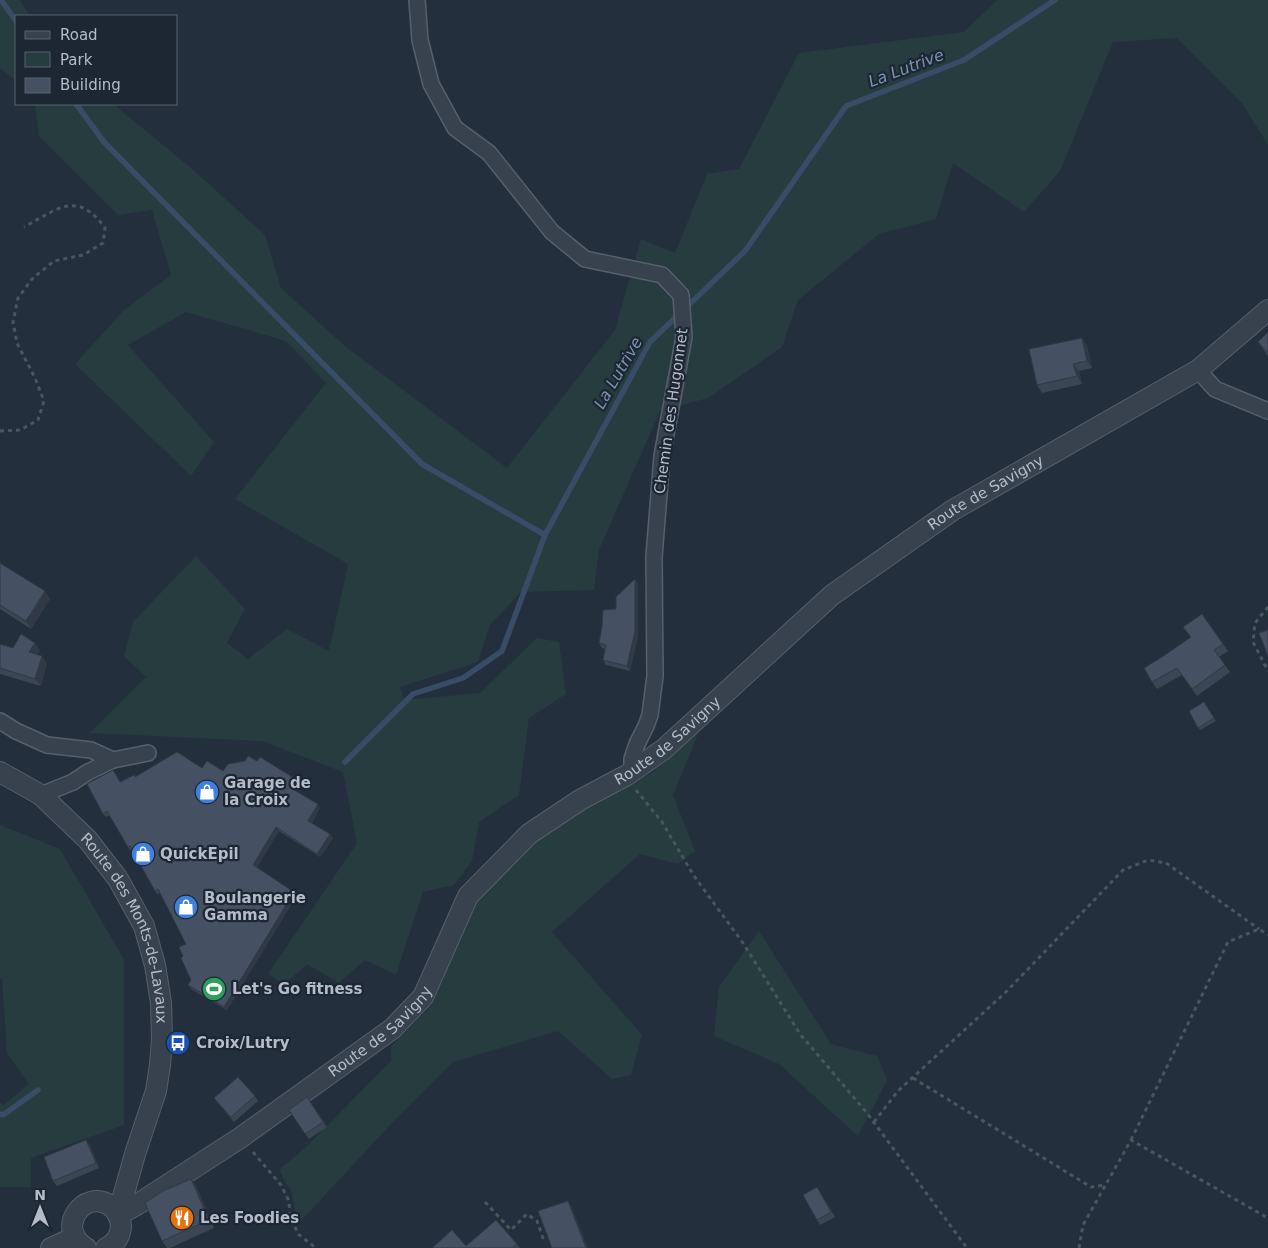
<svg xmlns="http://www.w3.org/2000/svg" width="1268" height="1248" font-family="'DejaVu Sans',sans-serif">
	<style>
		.green { fill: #263c3f }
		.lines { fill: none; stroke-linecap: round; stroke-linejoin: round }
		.stream { stroke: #394c67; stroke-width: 5.5 }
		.minor-casing { stroke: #565f6c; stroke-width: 18 }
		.tertiary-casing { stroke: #565f6c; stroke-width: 22 }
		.path { stroke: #44595c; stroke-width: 3; stroke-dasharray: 4 4; stroke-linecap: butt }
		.minor { stroke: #38414e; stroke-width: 15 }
		.tertiary { stroke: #38414e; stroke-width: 20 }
		.wall { fill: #3b4654 }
		.shaded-wall { fill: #303945 }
		.building { fill: #455162; stroke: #303945 }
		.labels { text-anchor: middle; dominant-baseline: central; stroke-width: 4.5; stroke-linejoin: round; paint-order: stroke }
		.street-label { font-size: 15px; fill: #b4bcc9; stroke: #1d2633 }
		.poi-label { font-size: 15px; font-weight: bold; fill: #b4bcc9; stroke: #1d2633; text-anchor: start }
		.water-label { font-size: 16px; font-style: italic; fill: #7c92b1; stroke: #1d2633 }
	</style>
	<rect width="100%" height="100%" fill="#242f3e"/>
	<g class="green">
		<path d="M0 0H20L30 16H16V81L0 68Z"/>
		<path d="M997 0H1268V145L1242 103 1177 38 1113 42 1060 171 1024 212 953 163 936 219 879 234 798 300 782 347 708 398 660 411 599 550 594 590 521 592 490 625 478 662 400 687 404 700 480 693 537 638 559 642 566 694 529 718 519 795 479 822 472 861 454 885 423 892 396 975 365 960 339 983 307 964 284 985 268 974 357 843 343 772 262 741 90 733 146 677 124 656 133 622 196 556 245 609 227 643 248 659 287 629 329 651 348 564 235 499 326 383 286 341 186 312 128 345 214 442 191 476 75 364 124 310 171 275 152 210 118 215 39 136 35 104H113L190 167 265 235 281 288 346 347 507 468 615 330 641 239 675 253 707 174 739 169 799 53 964 32Z"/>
		<path d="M699 732 673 795 695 851 678 864 640 854 552 932 642 1035 631 1075 612 1079 558 1031 453 1062 392 1123 297 1225 292 1193 279 1170 307 1146 391 1061V1046L432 1005 476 898 548 830 653 772Z"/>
		<path d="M0 825 60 849 124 960V1125L31 1158V1187H0V1103L4 1105 29 1084 7 1053 2 979H0Z"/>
		<path d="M759 931 831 1044 877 1056 887 1080 858 1136 779 1064 714 1036 719 987Z"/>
	</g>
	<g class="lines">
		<g class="stream">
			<path d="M1 0 16 21"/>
			<path d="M76 104 104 142 422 464 545 535"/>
			<path d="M345 762 413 694 463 678 502 651 545 535 650 342 745 251 846 106 964 60 1055 0"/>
			<path d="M0 1114 3 1115 38 1090"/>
		</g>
		<g class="minor-casing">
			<g id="minor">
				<path d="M417 0 420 40 431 84 455 128 489 153 552 232 585 259 662 275 681 295 684 337 662 456 654 557 655 676 650 715 646 726 637 744 632 759V771"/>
				<path d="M1198 370 1215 389 1268 411"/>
				<path d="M0 721 16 731 47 745 91 750 113 760"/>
				<path d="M41 795 73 782 88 772 113 760 148 753"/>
			</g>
		</g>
		<g class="tertiary-casing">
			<g id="tertiary">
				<path id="s1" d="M0 772 41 795 88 840 118 879 144 926 155 965 161 1003 162 1039 160 1065 156 1091 135 1154 118 1215"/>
				<path id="s2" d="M118 1215 138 1204 240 1138 392 1029 423 997 468 896 529 834 580 800 627 775 664 749 832 595 953 510 1198 370 1268 310"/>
				<path d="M51 1248 75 1237"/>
				<path d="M86 1248C54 1229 84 1187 111 1206 117 1211 121 1219 121 1227 120 1237 115 1244 106 1248"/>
			</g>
		</g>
		<g class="path">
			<path d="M0 431 20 430 38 420 44 401 35 378 17 343 13 322 18 298 32 279 54 261 83 255 103 243 105 228C77 190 59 208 24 227"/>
			<path d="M1268 607 1255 623 1253 642 1268 671"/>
			<path d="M636 790 662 822 694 876 743 943 800 1034 867 1113 967 1248"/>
			<path d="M913 1078 1091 1187 1105 1185"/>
			<path d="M874 1122 898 1091 1007 991 1123 870 1148 860 1166 863 1259 929"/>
			<path d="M1131 1140 1228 942 1259 929 1268 935"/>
			<path d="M253 1152 281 1185 289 1201 290 1215 298 1234 316 1248"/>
			<path d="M485 1202 511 1230 527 1214 537 1221 544 1241"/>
			<path d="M1079 1248 1083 1225 1131 1140 1268 1218"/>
		</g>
		<use href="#minor" class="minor"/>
		<use href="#tertiary" class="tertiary"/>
	</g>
	<g class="wall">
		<path d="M1268 332V356L1258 342Z"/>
		<path d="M1087 345 1092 368 1079 371 1082 384 1042 393 1037 385Z"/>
		<path d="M0 563 50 599 31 629 0 609Z"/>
		<path d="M635 579 638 585V636L630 671 606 665 603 660 605 649 602 648 599 643 616 609Z"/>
		<path d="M1202 614 1228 651 1219 657 1230 672 1197 696 1182 675 1157 689 1152 682 1191 637Z"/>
		<path d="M0 644 13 648 40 650 37 655 47 663 41 686 0 674V676Z"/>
		<path d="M1204 702 1216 721 1200 730 1189 711Z"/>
		<path d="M257 761 294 778 297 782 292 789 320 808 312 823 333 838 320 857 279 831 257 867 294 892 297 895 227 1010 191 989 188 985 191 980 183 956 186 944 160 893 157 894 155 891 132 850 130 851 128 847 110 815 106 817 103 814 116 774 120 782 135 777 202 768 223 771Z"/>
		<path d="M255 1096 258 1101 234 1122 214 1098Z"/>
		<path d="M307 1097 327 1127 309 1139 289 1110Z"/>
		<path d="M90 1145 99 1168 57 1186 53 1181Z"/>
		<path d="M191 1179 196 1186 214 1228 170 1248H167L162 1241Z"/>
		<path d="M817 1187 835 1217 820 1225 817 1220Z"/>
		<path d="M517 1244 520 1248H432L466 1246Z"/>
	</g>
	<g class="shaded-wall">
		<path d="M1082 338 1087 345 1092 368 1087 361Z"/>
		<path d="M1073 364 1079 371 1082 384 1077 376Z"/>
		<path d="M635 579 638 585V636L630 671 627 666Z"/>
		<path d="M45 591 50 599 31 629 26 621Z"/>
		<path d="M35 643 40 650 34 660 29 652Z"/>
		<path d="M42 656 47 663 41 686 35 679Z"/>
		<path d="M294 778 297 782 291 791 289 787Z"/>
		<path d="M318 804 320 808 311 824 308 821Z"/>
		<path d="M276 827 279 831 256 869 253 865Z"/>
		<path d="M330 834 333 838 320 857 317 854Z"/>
		<path d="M294 892 297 895 227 1010 224 1007Z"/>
		<path d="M86 1140 90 1145 99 1168 96 1163Z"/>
		<path d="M191 1179 196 1186 214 1228 209 1220Z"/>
		<path d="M568 1201 572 1207 588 1248H586Z"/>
	</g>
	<g class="building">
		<path d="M1268 332V353L1258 342Z"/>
		<path d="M1082 338 1087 361 1073 364 1077 376 1037 385 1029 349Z"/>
		<path d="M0 563 45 591 26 621 0 605Z"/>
		<path d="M635 579V631L627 666 603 660 606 645 599 643 602 627 603 610 616 609V597Z"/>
		<path d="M1202 614 1223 644 1214 650 1225 665 1192 689 1177 668 1152 682 1144 668 1162 657 1191 637 1183 627Z"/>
		<path d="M1268 630V656L1259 633Z"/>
		<path d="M21 634 35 643 29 652 42 656 35 679 0 668V644L13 648Z"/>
		<path d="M1204 702 1214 718 1198 728 1189 711Z"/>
		<path d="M177 752 202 768 207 761 223 771 228 764 245 761 248 756 257 761 260 757 294 778 289 787 318 804 308 821 330 834 317 854 276 827 253 865 294 892 224 1007 188 985 191 980 181 958 183 956 179 947 186 944 158 889 155 891 130 846 128 847 107 811 103 814 87 784 113 770 120 782 134 775 135 777Z"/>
		<path d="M238 1077 255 1096 231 1117 214 1098Z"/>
		<path d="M307 1097 323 1122 305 1134 289 1110Z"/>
		<path d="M86 1140 96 1163 53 1181 44 1157Z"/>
		<path d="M191 1179 209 1220 162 1241 145 1203 161 1192Z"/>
		<path d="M817 1187 831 1212 817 1220 803 1195Z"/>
		<path d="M568 1201 586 1248H552L538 1211Z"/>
		<path d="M496 1220 517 1244 512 1248H432L452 1230 466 1246Z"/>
	</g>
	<defs>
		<g id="shop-disc" transform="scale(1.25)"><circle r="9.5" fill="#3f7fe0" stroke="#1d2633"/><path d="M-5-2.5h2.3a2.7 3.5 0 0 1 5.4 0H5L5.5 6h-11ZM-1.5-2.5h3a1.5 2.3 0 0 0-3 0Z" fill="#fff"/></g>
		<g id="stadium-disc" transform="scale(1.25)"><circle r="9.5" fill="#2e9e5b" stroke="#1d2633"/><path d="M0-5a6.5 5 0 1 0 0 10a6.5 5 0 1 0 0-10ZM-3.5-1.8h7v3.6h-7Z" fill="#fff"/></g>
		<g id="bus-disc" transform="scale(1.25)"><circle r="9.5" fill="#1a4fb4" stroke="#1d2633"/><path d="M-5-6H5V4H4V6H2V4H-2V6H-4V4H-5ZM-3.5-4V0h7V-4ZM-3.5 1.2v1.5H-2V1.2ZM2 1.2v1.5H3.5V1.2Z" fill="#fff"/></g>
		<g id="restaurant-disc" transform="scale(1.25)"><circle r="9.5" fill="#e8710a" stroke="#1d2633"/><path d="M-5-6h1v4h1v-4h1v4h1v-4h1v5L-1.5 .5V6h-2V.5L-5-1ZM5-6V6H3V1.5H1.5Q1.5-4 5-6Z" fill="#fff"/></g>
	</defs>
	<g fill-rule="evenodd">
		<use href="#shop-disc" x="207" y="792"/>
		<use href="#shop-disc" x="143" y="854"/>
		<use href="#shop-disc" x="186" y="907"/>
		<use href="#stadium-disc" x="214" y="989"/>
		<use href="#bus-disc" x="178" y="1043"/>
		<use href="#restaurant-disc" x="182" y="1218"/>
	</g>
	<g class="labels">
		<g class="street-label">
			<text transform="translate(671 411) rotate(-82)">Chemin des Hugonnet</text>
			<text stroke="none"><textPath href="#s2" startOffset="1146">Route de Savigny</textPath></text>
			<text stroke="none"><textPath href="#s2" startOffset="741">Route de Savigny</textPath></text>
			<text stroke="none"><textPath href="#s1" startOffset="210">Route des Monts-de-Lavaux</textPath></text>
			<text stroke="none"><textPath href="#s2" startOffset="321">Route de Savigny</textPath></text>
		</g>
		<g class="poi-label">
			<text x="224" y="783">Garage de<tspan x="224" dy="17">la Croix</tspan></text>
			<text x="160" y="854">QuickEpil</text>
			<text x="204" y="898">Boulangerie<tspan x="204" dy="17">Gamma</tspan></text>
			<text x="232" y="989">Let's Go fitness</text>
			<text x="196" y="1043">Croix/Lutry</text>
			<text x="200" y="1218">Les Foodies</text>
		</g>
		<g class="water-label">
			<text transform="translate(906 68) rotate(-21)">La Lutrive</text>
			<text transform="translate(618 373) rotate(-60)">La Lutrive</text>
		</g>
	</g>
	<rect x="15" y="15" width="162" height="90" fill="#1d2633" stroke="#59626f"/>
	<rect x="25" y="31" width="25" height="8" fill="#38414e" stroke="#59626f"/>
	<text x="60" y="40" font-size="15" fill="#b4bcc9">Road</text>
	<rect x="25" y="52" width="25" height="15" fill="#263c3f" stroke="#59626f"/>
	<text x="60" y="65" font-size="15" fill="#b4bcc9">Park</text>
	<rect x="25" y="78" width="25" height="15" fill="#455162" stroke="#59626f"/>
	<text x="60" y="90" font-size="15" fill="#b4bcc9">Building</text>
	<g transform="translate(40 1208)" stroke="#1d2633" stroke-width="4" paint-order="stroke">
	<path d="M0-4L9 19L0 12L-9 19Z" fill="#b4bcc9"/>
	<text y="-8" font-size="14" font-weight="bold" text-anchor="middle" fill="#b4bcc9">N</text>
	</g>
</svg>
